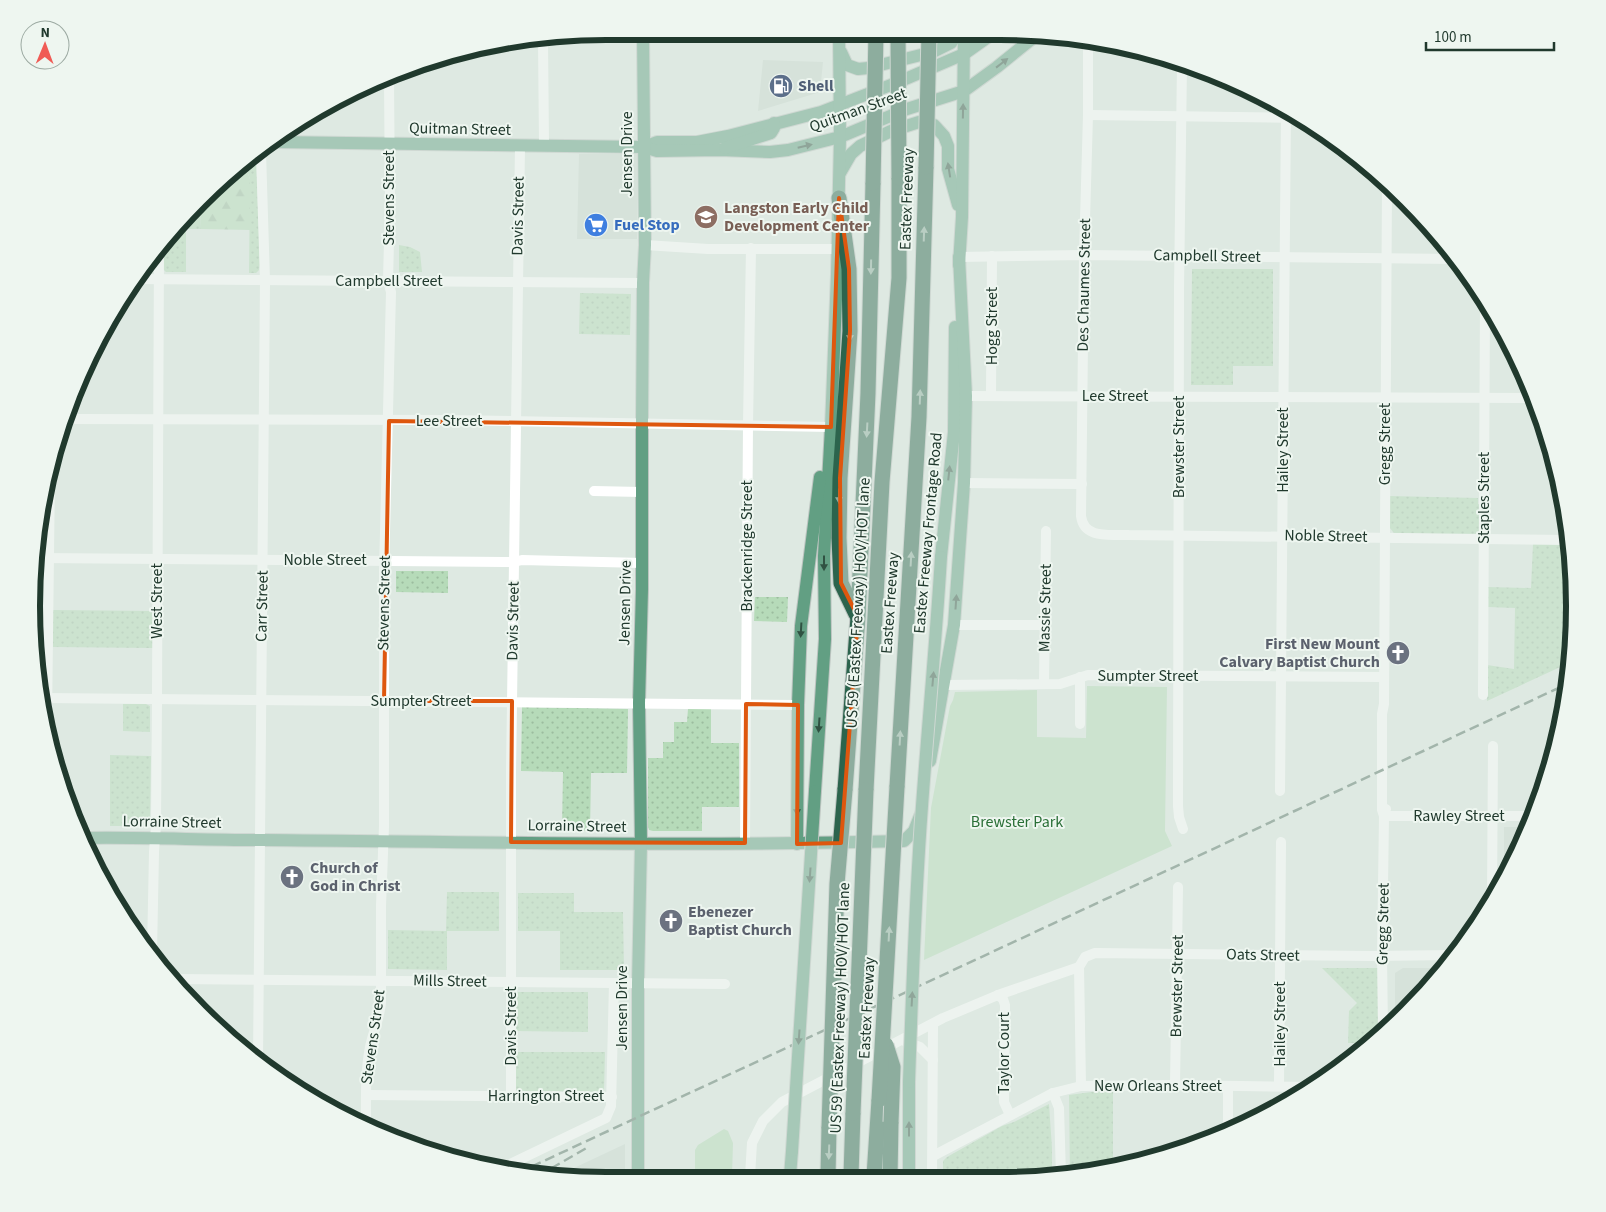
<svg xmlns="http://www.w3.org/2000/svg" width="1606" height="1212" font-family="'Source Sans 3',sans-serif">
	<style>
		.built { fill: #ccd9d1 }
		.grass { fill: url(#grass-dots) }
		.forest { fill: url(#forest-firs) }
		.park { fill: #b6dbb9 }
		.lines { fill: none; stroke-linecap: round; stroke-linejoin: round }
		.major-casing { stroke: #bcc4c0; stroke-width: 14 }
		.highway-casing { stroke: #bcc4c0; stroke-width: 17 }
		.minor { stroke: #fff; stroke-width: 10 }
		.major { stroke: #629f83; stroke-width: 12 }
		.highway { stroke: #2c644d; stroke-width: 15 }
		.rail { stroke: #5a7568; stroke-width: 2.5; stroke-dasharray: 10 5; stroke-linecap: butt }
		.major-bridge-casing { stroke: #bcc4c0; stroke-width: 14; stroke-linecap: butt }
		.highway-bridge-casing { stroke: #bcc4c0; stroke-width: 17; stroke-linecap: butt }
		.major-bridge { stroke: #629f83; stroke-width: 12 }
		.highway-bridge { stroke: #2c644d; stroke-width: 15 }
		.oneway { fill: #305242 }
		.oneway2 { fill: #8dad9e }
		.marked { fill: none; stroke: #de570e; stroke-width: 4; stroke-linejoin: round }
		.labels { text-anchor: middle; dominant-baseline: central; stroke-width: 4; stroke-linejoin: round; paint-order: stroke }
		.service-label { font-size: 16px; font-weight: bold; fill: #4e5e75; stroke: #eef6f0; text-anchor: start }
		.street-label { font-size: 16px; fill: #20392d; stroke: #eef6f0 }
		.education-label { font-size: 16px; font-weight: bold; fill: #785e54; stroke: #eef6f0; text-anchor: start }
		.shop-label { font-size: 16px; font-weight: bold; fill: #366cbe; stroke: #eef6f0; text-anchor: start }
		.worship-label { font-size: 16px; font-weight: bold; fill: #5b616d; stroke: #eef6f0; text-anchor: start }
		.park-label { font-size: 16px; fill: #2a6f37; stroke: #eef6f0 }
		.rim { fill: none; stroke: #20392d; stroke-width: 6 }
	</style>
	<defs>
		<pattern id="grass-dots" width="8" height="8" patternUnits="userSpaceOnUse" patternTransform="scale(1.25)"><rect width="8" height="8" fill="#b6dbb9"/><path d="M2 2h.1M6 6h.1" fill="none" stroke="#9cbd9f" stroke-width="1.8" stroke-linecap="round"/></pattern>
		<pattern id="forest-firs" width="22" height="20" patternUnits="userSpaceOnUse" patternTransform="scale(1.25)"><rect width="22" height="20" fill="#b6dbb9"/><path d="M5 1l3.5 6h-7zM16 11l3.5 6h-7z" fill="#9cbd9f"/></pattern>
	</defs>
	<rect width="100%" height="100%" fill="#dee9e2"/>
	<g class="built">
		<path d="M763 60 823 62 820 92 758 111Z"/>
		<path d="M579 154H637V239H577Z"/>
		<path d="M1504 827H1531L1504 877Z"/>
		<path d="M1403 968H1443L1407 1012 1395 1022V973Z"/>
		<path d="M625 1144V1176H557Z"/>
	</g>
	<g class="grass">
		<path d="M256 156 260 265 259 270 256 273H249L250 179 245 165Z"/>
		<path d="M201 199 200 229H186V272H166L163 269V244Z"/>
		<path d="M399 245 410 247 420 252 422 272H399Z"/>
		<path d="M1192 269H1273V366H1233V385H1191Z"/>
		<path d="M580 293 631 294 630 335 579 334Z"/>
		<path d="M1389 496 1478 498V504L1481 505 1480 530 1476 535 1394 533 1389 527Z"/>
		<path d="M1533 544H1569C1573 583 1573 624 1569 663L1487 701V665L1514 669 1515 608 1488 607V587L1531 588Z"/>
		<path d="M396 571H448V593L396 592Z"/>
		<path d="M755 597H788L787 622 754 621Z"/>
		<path d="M53 610 153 611V648L53 647Z"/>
		<path d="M123 704H146L150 706V732L123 731Z"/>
		<path d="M522 707 628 709 627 773H591L590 831 562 830 563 772 521 771Z"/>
		<path d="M688 709H711V743H739V807H702V831H653L649 830 648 826V758H663V742H674V722H687Z"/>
		<path d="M110 755 151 756 150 823 148 826H110Z"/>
		<path d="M447 892H499V931H447V970L388 969V930L446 931Z"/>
		<path d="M518 893H574V912H623L624 970H560V931H518Z"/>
		<path d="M1322 968H1378V1032C1372 1045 1361 1043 1348 1043L1349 1011 1357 1003Z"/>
		<path d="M514 992H588V1032L514 1031Z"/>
		<path d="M514 1052H605L604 1092 517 1091 514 1088Z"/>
		<path d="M1099 1091H1113V1166L1070 1176 1069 1095Z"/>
		<path d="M1049 1104 1052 1148V1176H1005V1174L998 1173V1176H943V1161L947 1157 1002 1126 1014 1122Z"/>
	</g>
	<path class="forest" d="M245 165 250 179V230L200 229 201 199Z"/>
	<g class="park">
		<path d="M1087 686 1167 687 1165 831 1172 846 924 960 931 808 950 706 953 700 955 692 1037 690V737L1086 738Z"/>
		<path d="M724 1129 728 1131 733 1143 732 1176H695V1150L698 1145Z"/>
	</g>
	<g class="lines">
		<g class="major-casing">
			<g id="major">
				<path d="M841 52 847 65 858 69 868 68 933 52 951 43 959 32"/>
				<path d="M275 142 644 147 657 142H697L728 136 821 112 896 83 964 54 995 32"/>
				<path d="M644 147 657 151 720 150 770 152 788 150 840 137 907 109 964 91 997 67 1039 33"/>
				<path d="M725 148 771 133 774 128V123"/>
				<path d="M840 173 851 154 860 146 891 131 919 122 934 125 944 136 948 146V169L958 205"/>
				<path d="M959 265 962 217 964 32"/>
				<path d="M941 557 954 432 955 327"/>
				<path d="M930 761 954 625 964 483 966 396 959 257"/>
				<path d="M815 791 825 639 824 556 831 427 837 274 840 137 839 32"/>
				<path d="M85 838C144 837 203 840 262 840 476 842 690 847 904 841L914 831 920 816"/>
				<path d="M797 844 798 705 801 626 820 477"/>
				<path d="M638 1176V983L641 843 639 703 642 589V423L643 283 645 245 643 31"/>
				<path d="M790 1176 792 1151"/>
				<path d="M909 1176V1082"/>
			</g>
		</g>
		<g class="highway-casing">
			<g id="highway">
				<path d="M839 198 849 269 850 331 840 478 839 538 841 583 856 614"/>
				<path d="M897 787 919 417 926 167"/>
				<path d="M845 790 858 617 868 393 873 183"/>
				<path d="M866 790 882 482 899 278V178"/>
				<path d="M828 1176 829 1127"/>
				<path d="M851 1176 853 1113"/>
				<path d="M874 1176 879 1100"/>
				<path d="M890 1176 891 1122"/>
			</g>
		</g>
		<g class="minor">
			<path d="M543 40 544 145"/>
			<path d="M1088 41V115L1084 255 1081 516C1084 540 1111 534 1129 535L1568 540"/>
			<path d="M1182 63 1179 290 1178 806 1179 817 1183 829"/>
			<path d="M1088 115 1302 118"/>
			<path d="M645 245 708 249H837"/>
			<path d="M959 257 1084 255 1455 259"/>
			<path d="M134 279 643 283"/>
			<path d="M991 395 992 256"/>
			<path d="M966 396 1535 398"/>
			<path d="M68 419 449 420 831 427"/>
			<path d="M964 483 1082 484"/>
			<path d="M594 491 641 492"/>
			<path d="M38 558 504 562H514L522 560 642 563"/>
			<path d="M954 625H1045"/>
			<path d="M1044 684 1046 531"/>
			<path d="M944 685 1060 684 1088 675 1384 677"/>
			<path d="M1483 695 1485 300"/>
			<path d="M43 698 798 705"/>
			<path d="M47 719 50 471"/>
			<path d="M1080 724V677"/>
			<path d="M1280 791 1286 109"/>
			<path d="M1384 816 1382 810V714L1384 704 1387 184"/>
			<path d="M1384 816H1534"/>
			<path d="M745 843 748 425 751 248"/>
			<path d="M1492 900 1493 746"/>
			<path d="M152 952 154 852 156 825 157 699 159 249"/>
			<path d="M1079 967 1085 957 1095 953 1373 956 1453 955"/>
			<path d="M1079 967 1081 1086"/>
			<path d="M175 979 725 984"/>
			<path d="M998 995 1003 999 1005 1005 1004 1102 1010 1115"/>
			<path d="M1383 1032 1382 956 1384 816 1386 809"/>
			<path d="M906 1042 920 1047 933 1060"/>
			<path d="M258 1061 265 281 261 152"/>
			<path d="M1175 1085 1178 887"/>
			<path d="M1279 1086 1281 842"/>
			<path d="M1053 1093 1059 1108 1061 1176"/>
			<path d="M366 1095 612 1097"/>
			<path d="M511 1096V772L520 146"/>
			<path d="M351 1119H366"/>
			<path d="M366 1125C366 1099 365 1073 370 1047 373 1032 380 1018 381 1002V906L384 826V572L391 292 388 281 390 202 389 79"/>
			<path d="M1228 1132V1086"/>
			<path d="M933 1156 1053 1093 1081 1086 1175 1085 1313 1087"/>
			<path d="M500 1169 606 1118 611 1106 614 983"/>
			<path d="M750 1176 752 1143 763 1121 782 1102 943 1018 998 995 1079 967"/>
			<path d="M932 1176 933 1024"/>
		</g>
		<use href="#major" class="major"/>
		<use href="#highway" class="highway"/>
		<g class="rail">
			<path d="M518 1173 1567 684"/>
			<path d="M538 1176 590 1146"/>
		</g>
		<g class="major-bridge-casing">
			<g id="major-bridge">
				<path d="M909 1082C912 990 915 898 922 806 928 723 936 640 941 557"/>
				<path d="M792 1151 815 791"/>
			</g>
		</g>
		<g class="highway-bridge-casing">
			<g id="highway-bridge">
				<path d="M898 32 899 178"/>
				<path d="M926 167 929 32"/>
				<path d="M873 183 876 32"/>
				<path d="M886 1045 893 1067 891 1122"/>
				<path d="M879 1100 897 787"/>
				<path d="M853 1113 866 790"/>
				<path d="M829 1127 837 884 845 790"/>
			</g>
		</g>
		<use href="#major-bridge" class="major-bridge"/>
		<use href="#highway-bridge" class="highway-bridge"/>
	</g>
	<defs><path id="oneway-solid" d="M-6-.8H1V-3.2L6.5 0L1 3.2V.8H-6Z" transform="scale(1.25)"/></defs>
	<g class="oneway">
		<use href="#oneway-solid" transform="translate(1002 63) rotate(-38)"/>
		<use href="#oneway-solid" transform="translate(963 111) rotate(-89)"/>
		<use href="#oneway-solid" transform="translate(805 146) rotate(-13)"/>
		<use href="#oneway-solid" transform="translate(949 170) rotate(-99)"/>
		<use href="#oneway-solid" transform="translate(949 473) rotate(-84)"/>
		<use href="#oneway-solid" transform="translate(824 563) rotate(90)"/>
		<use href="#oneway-solid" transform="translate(956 602) rotate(-86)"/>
		<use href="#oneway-solid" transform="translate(801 630) rotate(93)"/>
		<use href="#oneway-solid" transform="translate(933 679) rotate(-85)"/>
		<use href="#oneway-solid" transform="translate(819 725) rotate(94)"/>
		<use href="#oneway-solid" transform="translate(797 808) rotate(90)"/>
		<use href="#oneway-solid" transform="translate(810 875) rotate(94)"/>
		<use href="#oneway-solid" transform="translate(912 999) rotate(-87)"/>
		<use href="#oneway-solid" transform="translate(799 1037) rotate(94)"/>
		<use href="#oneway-solid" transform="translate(909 1129) rotate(-90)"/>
	</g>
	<g class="oneway2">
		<use href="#oneway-solid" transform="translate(924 234) rotate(-88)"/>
		<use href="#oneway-solid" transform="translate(871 267) rotate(91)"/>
		<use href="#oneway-solid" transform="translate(850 334) rotate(91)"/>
		<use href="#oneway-solid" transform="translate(920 397) rotate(-88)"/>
		<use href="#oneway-solid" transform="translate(867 430) rotate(93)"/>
		<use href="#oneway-solid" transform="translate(839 496) rotate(90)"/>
		<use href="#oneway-solid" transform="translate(911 559) rotate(-87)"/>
		<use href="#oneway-solid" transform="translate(900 738) rotate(-87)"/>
		<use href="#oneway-solid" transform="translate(889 934) rotate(-87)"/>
		<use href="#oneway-solid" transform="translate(829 1152) rotate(92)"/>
	</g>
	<path d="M0 0H1606V1212H0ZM839 198 849 269 850 331 840 478 841 583 858 617 841 843 797 844 798 705 746 704 745 843 511 842 512 701H384L389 421 831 427Z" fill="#dee9e2" fill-opacity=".55" fill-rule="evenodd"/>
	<path class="marked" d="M839 198 849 269 850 331 840 478 841 583 858 617 841 843 797 844 798 705 746 704 745 843 511 842 512 701H384L389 421 831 427Z"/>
	<defs>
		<g id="fuel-disc" transform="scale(1.25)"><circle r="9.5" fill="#5c6f8a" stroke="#eef6f0"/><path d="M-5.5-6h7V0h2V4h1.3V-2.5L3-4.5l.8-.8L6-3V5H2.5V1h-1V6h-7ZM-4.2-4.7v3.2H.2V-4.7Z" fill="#fff"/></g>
		<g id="school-disc" transform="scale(1.25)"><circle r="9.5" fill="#8d6e63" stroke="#eef6f0"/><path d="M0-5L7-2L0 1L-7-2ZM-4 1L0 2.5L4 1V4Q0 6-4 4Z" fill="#fff"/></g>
		<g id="supermarket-disc" transform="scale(1.25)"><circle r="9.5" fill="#3f7fe0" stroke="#eef6f0"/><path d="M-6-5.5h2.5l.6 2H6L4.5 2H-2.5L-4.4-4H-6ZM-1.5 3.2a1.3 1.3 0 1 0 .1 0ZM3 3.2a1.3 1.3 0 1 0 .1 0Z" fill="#fff"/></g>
		<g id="church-disc" transform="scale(1.25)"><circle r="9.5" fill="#6b7280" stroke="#eef6f0"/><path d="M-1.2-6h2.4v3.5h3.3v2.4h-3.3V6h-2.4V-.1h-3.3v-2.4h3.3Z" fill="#fff"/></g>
	</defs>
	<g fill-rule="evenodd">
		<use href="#fuel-disc" x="781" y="86"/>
		<use href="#school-disc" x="706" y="217"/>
		<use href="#supermarket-disc" x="596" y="225"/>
		<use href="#church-disc" x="1398" y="653"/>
		<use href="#church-disc" x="292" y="877"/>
		<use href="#church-disc" x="671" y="921"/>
	</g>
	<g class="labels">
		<g class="service-label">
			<text x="798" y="86">Shell</text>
		</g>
		<g class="street-label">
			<text transform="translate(858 110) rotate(-20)">Quitman Street</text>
			<text transform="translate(460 129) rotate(1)">Quitman Street</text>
			<text transform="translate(627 154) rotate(-90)">Jensen Drive</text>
			<text transform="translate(389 198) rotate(-90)">Stevens Street</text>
			<text transform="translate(907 199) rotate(-88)">Eastex Freeway</text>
			<text transform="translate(518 216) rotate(-89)">Davis Street</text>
			<text transform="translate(1207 256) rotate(1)">Campbell Street</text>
			<text x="389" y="281">Campbell Street</text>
			<text transform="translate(1084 285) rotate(-89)">Des Chaumes Street</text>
			<text transform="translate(992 326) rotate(-90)">Hogg Street</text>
			<text x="1115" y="396">Lee Street</text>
			<text x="449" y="421">Lee Street</text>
			<text transform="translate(1385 444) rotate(-90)">Gregg Street</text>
			<text transform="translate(1179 447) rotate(-90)">Brewster Street</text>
			<text transform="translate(1283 450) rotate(-90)">Hailey Street</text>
			<text transform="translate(1484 498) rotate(-90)">Staples Street</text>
			<text transform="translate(928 533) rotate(-85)">Eastex Freeway Frontage Road</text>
			<text transform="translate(1326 536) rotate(1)">Noble Street</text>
			<text transform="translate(747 546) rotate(-90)">Brackenridge Street</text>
			<text x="325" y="560">Noble Street</text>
			<text transform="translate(157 601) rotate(-90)">West Street</text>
			<text transform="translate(384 603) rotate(-89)">Stevens Street</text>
			<text transform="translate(625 603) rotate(-89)">Jensen Drive</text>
			<text transform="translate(858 603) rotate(-87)">US 59 (Eastex Freeway) HOV/HOT lane</text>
			<text transform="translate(890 603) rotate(-86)">Eastex Freeway</text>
			<text transform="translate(262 606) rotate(-89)">Carr Street</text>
			<text transform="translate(1045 608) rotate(-89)">Massie Street</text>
			<text transform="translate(513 621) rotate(-89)">Davis Street</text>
			<text x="1148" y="676">Sumpter Street</text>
			<text x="421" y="701">Sumpter Street</text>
			<text x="1459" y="816">Rawley Street</text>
			<text transform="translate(172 822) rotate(1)">Lorraine Street</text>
			<text transform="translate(577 826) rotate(1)">Lorraine Street</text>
			<text transform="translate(1383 924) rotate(-89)">Gregg Street</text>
			<text transform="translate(1263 955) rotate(1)">Oats Street</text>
			<text transform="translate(450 981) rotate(1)">Mills Street</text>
			<text transform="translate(1177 986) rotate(-89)">Brewster Street</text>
			<text transform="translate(622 1008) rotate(-90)">Jensen Drive</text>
			<text transform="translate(840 1008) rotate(-88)">US 59 (Eastex Freeway) HOV/HOT lane</text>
			<text transform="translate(867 1008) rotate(-87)">Eastex Freeway</text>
			<text transform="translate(1280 1024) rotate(-90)">Hailey Street</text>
			<text transform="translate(511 1026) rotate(-90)">Davis Street</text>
			<text transform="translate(373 1037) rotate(-82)">Stevens Street</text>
			<text transform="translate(1004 1053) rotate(-90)">Taylor Court</text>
			<text x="1158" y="1086">New Orleans Street</text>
			<text x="546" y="1096">Harrington Street</text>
		</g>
		<g class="education-label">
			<text x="724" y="208">Langston Early Child<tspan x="724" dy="18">Development Center</tspan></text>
		</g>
		<g class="shop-label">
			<text x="614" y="225">Fuel Stop</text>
		</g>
		<g class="worship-label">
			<text x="1380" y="644" text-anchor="end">First New Mount<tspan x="1380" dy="18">Calvary Baptist Church</tspan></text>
			<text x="310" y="868">Church of<tspan x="310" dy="18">God in Christ</tspan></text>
			<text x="688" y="912">Ebenezer<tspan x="688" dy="18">Baptist Church</tspan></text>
		</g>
		<g class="park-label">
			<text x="1017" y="822">Brewster Park</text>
		</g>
	</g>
	<path d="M0 0H1606V1212H0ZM606 40H1000A566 566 0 0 1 1566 606V606A566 566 0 0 1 1000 1172H606A566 566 0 0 1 40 606V606A566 566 0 0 1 606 40Z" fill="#eef6f0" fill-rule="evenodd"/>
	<path class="rim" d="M606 40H1000A566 566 0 0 1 1566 606V606A566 566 0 0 1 1000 1172H606A566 566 0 0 1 40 606V606A566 566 0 0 1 606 40Z"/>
	<g transform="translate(45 45) rotate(1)"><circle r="24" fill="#eef6f0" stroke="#9caaa2"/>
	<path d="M0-4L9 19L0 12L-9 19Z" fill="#f05b55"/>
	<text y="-8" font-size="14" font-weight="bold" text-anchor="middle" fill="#20392d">N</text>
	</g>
	<path d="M1426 42v8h128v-8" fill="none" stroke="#20392d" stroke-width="2.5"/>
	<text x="1434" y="42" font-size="15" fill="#20392d" stroke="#eef6f0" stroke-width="4" paint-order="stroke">100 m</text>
</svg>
